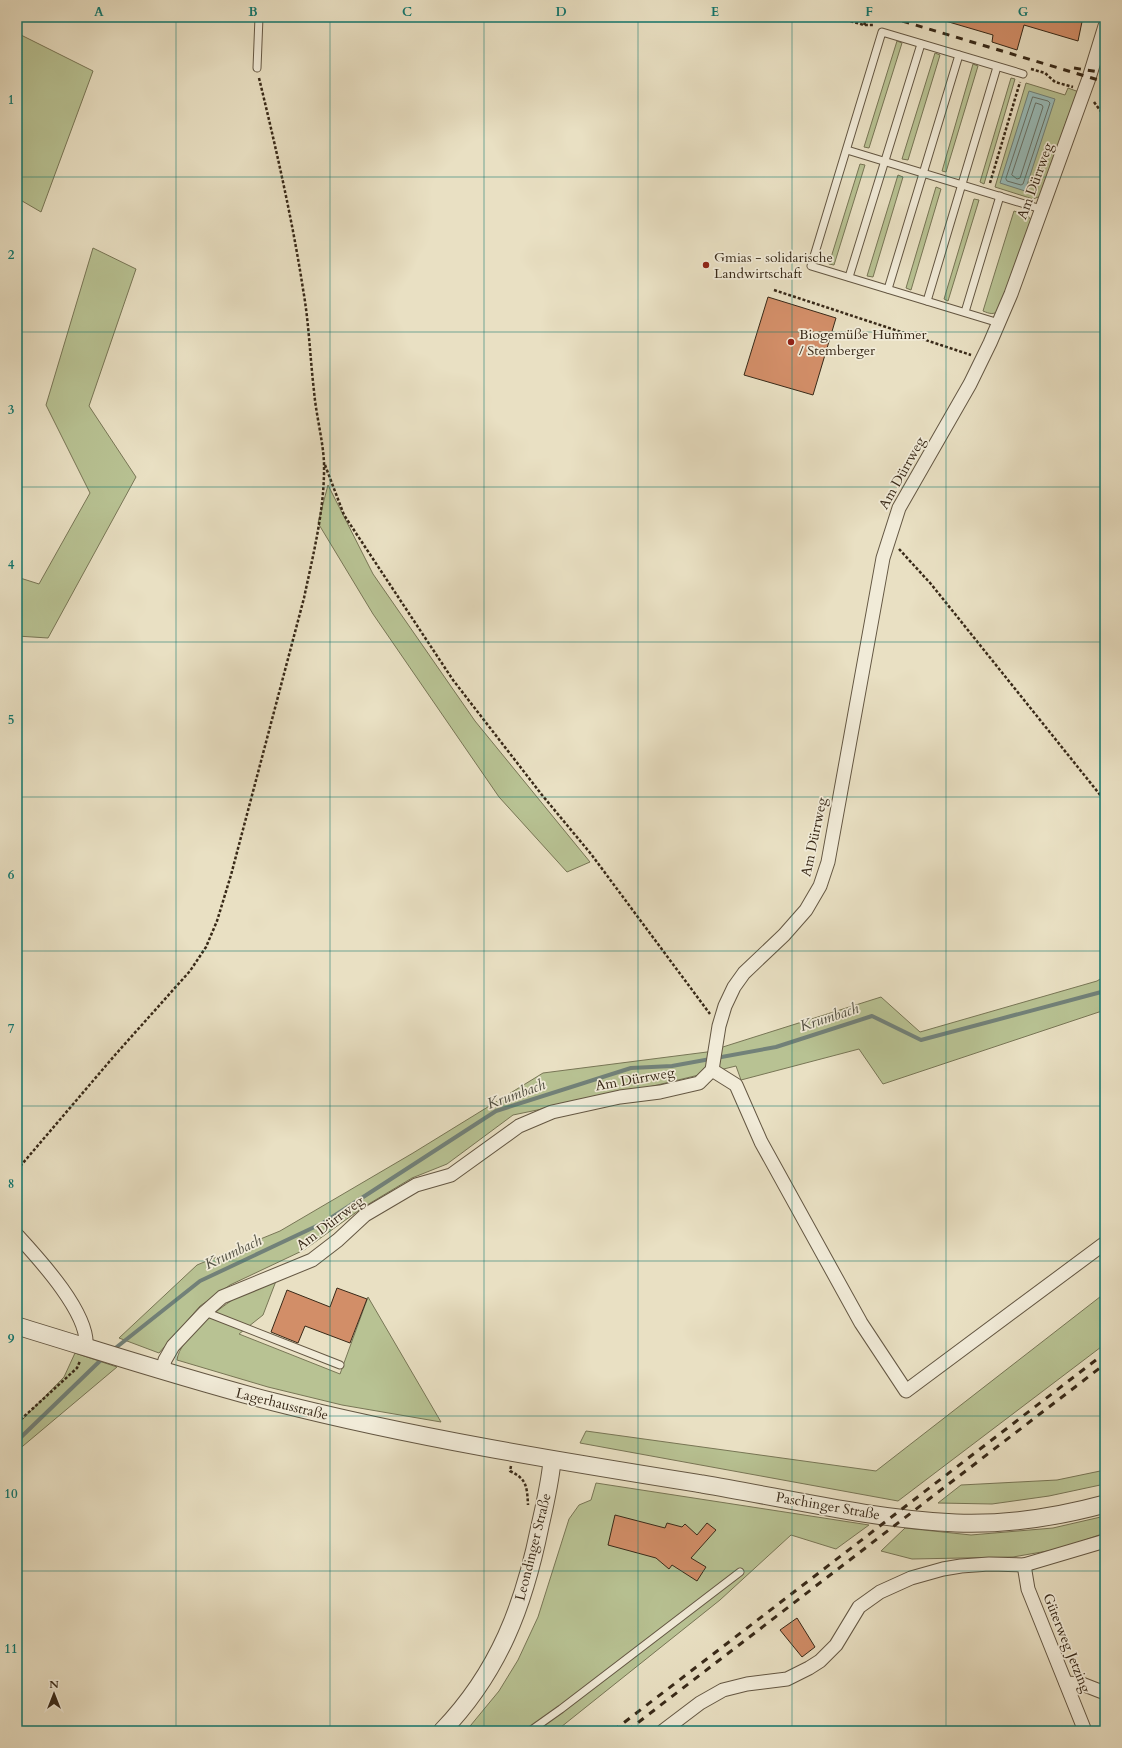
<svg xmlns="http://www.w3.org/2000/svg" width="1122" height="1748" font-family="Cardo,serif">
	<style>
		.green { fill: #b8c293; stroke: #787656 }
		.water { fill: #99bcb9; stroke: #728179 }
		.lines { fill: none; stroke-linecap: round; stroke-linejoin: round }
		.shore { stroke: #687268; stroke-width: 1 }
		.stream { stroke: #728179; stroke-width: 4 }
		.building { fill: #d28e68; stroke: #382918 }
		.service-casing { stroke: #645743; stroke-width: 9 }
		.minor-casing { stroke: #645743; stroke-width: 15 }
		.tertiary-casing { stroke: #645743; stroke-width: 19 }
		.path { stroke: #382918; stroke-width: 2.5; stroke-dasharray: 3 2; stroke-linecap: butt }
		.service { stroke: #f1ebd8; stroke-width: 7 }
		.minor { stroke: #f1ebd8; stroke-width: 13 }
		.tertiary { stroke: #f1ebd8; stroke-width: 17 }
		.rail { stroke: #382918; stroke-width: 3; stroke-dasharray: 7 7; stroke-linecap: butt }
		.grid { fill: none; stroke: #0f766e; stroke-width: 1; stroke-opacity: 0.55 }
		.poi-dot { fill: #8f2418; stroke: #f1ebd8; stroke-width: 1.5 }
		.labels { text-anchor: middle; dominant-baseline: central; stroke-width: 3.5; stroke-linejoin: round; paint-order: stroke }
		.street-label { font-size: 14px; fill: #382918; stroke: #f1ebd8 }
		.poi-label { font-size: 14px; fill: #382918; stroke: #f1ebd8; text-anchor: start }
		.water-label { font-size: 15px; font-style: italic; fill: #504e40; stroke: #f1ebd8 }
		.neatline { fill: none; stroke: #0f766e; stroke-width: 1.5 }
		.grid-label { font-size: 13px; text-anchor: middle; font-weight: bold; fill: #0f766e }
	</style>
	<rect width="100%" height="100%" fill="#e9e0c3"/>
	<filter id="stains"><feTurbulence type="fractalNoise" baseFrequency=".005" numOctaves="4"/><feColorMatrix values="0 0 0 0 .2 0 0 0 0 .09 0 0 0 0 .02 0 0 0 .5 -.17"/></filter>
	<radialGradient id="worn" r=".72"><stop offset=".6" stop-color="#630" stop-opacity="0"/><stop offset="1" stop-color="#630" stop-opacity=".3"/></radialGradient>
	<g class="green">
		<path d="M17 33 93 71 41 212 17 198Z"/>
		<path d="M897 41 902 43 869 148 864 147Z"/>
		<path d="M935 53 940 55 908 160 902 159Z"/>
		<path d="M973 64 978 66 946 172 942 171Z"/>
		<path d="M1011 78 1015 79 984 184 980 182Z"/>
		<path d="M1026 83 1065 95 1068 88 1079 92 1067 119 1045 187 1041 196 1033 199 995 187Z"/>
		<path d="M860 164 865 165 834 265 829 264Z"/>
		<path d="M898 175 903 177 873 277 867 276Z"/>
		<path d="M936 187 941 189 911 290 906 288Z"/>
		<path d="M974 199 979 200 948 301 944 299Z"/>
		<path d="M1014 211 1028 216 1031 220 1000 310C994 315 990 314 983 311Z"/>
		<path d="M93 248 136 269 89 406 136 477 48 638 17 636V577L39 584 90 493 46 405Z"/>
		<path d="M328 485 373 574 475 721 590 862 567 872 499 797 373 614 318 523Z"/>
		<path d="M1105 976V1010L883 1084 859 1049 741 1080 736 1066 649 1087 513 1115 447 1164 412 1178 362 1208 304 1250 230 1285 200 1306 159 1353 119 1338 197 1265 280 1231 413 1153 543 1073 707 1052 881 997 920 1032 1097 981Z"/>
		<path d="M276 1281 263 1315 239 1334 340 1374 368 1297 441 1422 342 1405 268 1387 177 1360C179 1339 221 1306 239 1296 250 1289 264 1285 276 1281Z"/>
		<path d="M1105 1293V1344L898 1501 580 1443 586 1431 876 1471Z"/>
		<path d="M75 1353 117 1367 17 1451V1425L64 1377Z"/>
		<path d="M1105 1470V1484L1049 1496 992 1504 938 1503 961 1485 1057 1480Z"/>
		<path d="M596 1483 869 1525 836 1549 791 1535 720 1600 556 1731H466L499 1691 518 1660 538 1617 569 1519 579 1505 591 1500Z"/>
		<path d="M1105 1516V1533L1059 1549 1013 1557 912 1559 881 1551 905 1528 971 1535 1053 1528Z"/>
	</g>
	<path class="water" d="M1029 91 1055 99 1025 191 1000 183Z"/>
	<g class="lines">
		<g class="shore">
			<path d="M1033 97 1048 101 1050 103 1023 184 1021 185 1007 181 1006 179Z"/>
			<path d="M1036 103 1042 105 1043 107 1020 178 1017 179 1012 175Z"/>
		</g>
		<g class="stream">
			<path d="M113 1350 200 1281 323 1223 496 1111 631 1068 672 1066 776 1047 872 1016 921 1040 1105 991"/>
			<path d="M17 1441 103 1358"/>
		</g>
	</g>
	<g class="building">
		<path d="M943 17H1083L1078 41 1024 25 1017 50 992 42 993 35 942 20Z"/>
		<path d="M768 297 836 318 813 395 744 375Z"/>
		<path d="M337 1288 367 1299 350 1343 305 1326 298 1343 271 1332 287 1290 330 1307Z"/>
		<path d="M615 1515 665 1528 667 1523 682 1527 685 1524 697 1535 707 1523 716 1530 691 1558 706 1567 697 1581 672 1565 669 1569 656 1558 608 1545Z"/>
		<path d="M797 1618 815 1647 802 1657 780 1630Z"/>
	</g>
	<g class="lines">
		<g class="service-casing">
			<g id="service">
				<path d="M257 68 259 17"/>
				<path d="M847 150 1041 209"/>
				<path d="M849 277 921 44"/>
				<path d="M888 289 959 55"/>
				<path d="M927 301 997 67"/>
				<path d="M965 312 1000 196"/>
				<path d="M999 323 811 266 882 32 1023 74"/>
				<path d="M205 1312 340 1365"/>
				<path d="M530 1731 561 1709 740 1572"/>
			</g>
		</g>
		<g class="minor-casing">
			<g id="minor">
				<path d="M712 1070 736 1085 761 1142 861 1323 906 1391 1105 1243"/>
				<path d="M17 1235C39 1259 90 1314 86 1347"/>
				<path d="M162 1371 165 1360 173 1346 205 1312 222 1297 312 1260 338 1240 365 1215 416 1185 451 1175 519 1126 552 1112 620 1097 660 1092 699 1083 712 1070 719 1026 725 1006 734 987 744 973 784 935 806 910 820 886 828 862 883 558 899 508 970 384 990 343 1011 294 1089 78 1105 26"/>
				<path d="M1024 1565 1028 1589 1085 1731"/>
				<path d="M1066 1683 1082 1684 1105 1693"/>
				<path d="M663 1731 700 1703 723 1690 747 1684 787 1679 809 1668 820 1661 836 1645 859 1607 880 1592 911 1578 943 1569 961 1566 989 1564 1024 1565 1105 1541"/>
			</g>
		</g>
		<g class="tertiary-casing">
			<g id="tertiary">
				<path d="M17 1326C103 1352 188 1380 274 1402 415 1438 559 1461 702 1484 786 1498 871 1519 956 1523 1006 1525 1057 1517 1105 1504"/>
				<path d="M442 1731C499 1672 524 1605 540 1526 545 1504 550 1483 552 1461"/>
			</g>
		</g>
		<g class="path">
			<path d="M836 17 864 25H874"/>
			<path d="M861 17 866 20"/>
			<path d="M864 25 867 17"/>
			<path d="M1031 69 1045 73 1055 82 1073 87"/>
			<path d="M1094 102 1105 117"/>
			<path d="M990 183 1020 82"/>
			<path d="M774 290 971 355"/>
			<path d="M325 465 344 515 453 680 542 795 591 854 710 1014"/>
			<path d="M899 549 931 584 1105 801"/>
			<path d="M17 1170 115 1055 190 971 206 947 217 921 231 875 304 598C313 555 325 509 324 463 323 440 316 415 314 391 310 357 309 323 303 289 292 218 276 148 259 78"/>
			<path d="M17 1423 77 1368 80 1361"/>
			<path d="M511 1466 510 1471C527 1479 527 1487 528 1505"/>
		</g>
		<use href="#service" class="service"/>
		<use href="#minor" class="minor"/>
		<use href="#tertiary" class="tertiary"/>
		<g class="rail">
			<path d="M889 17 1105 82"/>
			<path d="M1074 68 1105 73"/>
			<path d="M613 1731 1105 1353"/>
			<path d="M627 1731 1105 1364"/>
		</g>
	</g>
	<path class="grid" d="M176 17V1731M330 17V1731M484 17V1731M638 17V1731M792 17V1731M946 17V1731M17 177H1105M17 332H1105M17 487H1105M17 642H1105M17 797H1105M17 951H1105M17 1106H1105M17 1261H1105M17 1416H1105M17 1571H1105"/>
	<g class="poi-dot">
		<circle cx="706" cy="265" r="4"/>
		<circle cx="791" cy="342" r="4"/>
	</g>
	<g class="labels">
		<g class="street-label">
			<text transform="translate(1035 181) rotate(-70)">Am Dürrweg</text>
			<text transform="translate(902 473) rotate(-61)">Am Dürrweg</text>
			<text transform="translate(814 837) rotate(-78)">Am Dürrweg</text>
			<text transform="translate(635 1079) rotate(-10)">Am Dürrweg</text>
			<text transform="translate(330 1223) rotate(-37)">Am Dürrweg</text>
			<text transform="translate(282 1404) rotate(14)">Lagerhausstraße</text>
			<text transform="translate(828 1506) rotate(10)">Paschinger Straße</text>
			<text transform="translate(533 1547) rotate(-76)">Leondinger Straße</text>
			<text transform="translate(1067 1643) rotate(68)">Güterweg Jetzing</text>
		</g>
		<g class="poi-label">
			<text x="714" y="257">Gmias - solidarische<tspan x="714" dy="16">Landwirtschaft</tspan></text>
			<text x="799" y="334">Biogemüße Hummer<tspan x="799" dy="16">/ Stemberger</tspan></text>
		</g>
		<g class="water-label">
			<text transform="translate(829 1017) rotate(-18)">Krumbach</text>
			<text transform="translate(516 1094) rotate(-20)">Krumbach</text>
			<text transform="translate(233 1252) rotate(-25)">Krumbach</text>
		</g>
	</g>
	<rect width="1122" height="1748" fill="none" stroke="#e9e0c3" stroke-width="44"/>
	<g transform="translate(54 1694)" stroke="#f1ebd8" stroke-width="3" paint-order="stroke">
	<path d="M0-3L7 15L0 10L-7 15Z" fill="#382918"/>
	<text y="-6" font-size="11" font-weight="bold" text-anchor="middle" fill="#382918">N</text>
	</g>
	<rect x="22" y="22" width="1078" height="1704" class="neatline"/>
	<g class="grid-label">
		<text x="99" y="16">A</text>
		<text x="253" y="16">B</text>
		<text x="407" y="16">C</text>
		<text x="561" y="16">D</text>
		<text x="715" y="16">E</text>
		<text x="869" y="16">F</text>
		<text x="1023" y="16">G</text>
		<text x="11" y="104">1</text>
		<text x="11" y="259">2</text>
		<text x="11" y="414">3</text>
		<text x="11" y="569">4</text>
		<text x="11" y="724">5</text>
		<text x="11" y="879">6</text>
		<text x="11" y="1033">7</text>
		<text x="11" y="1188">8</text>
		<text x="11" y="1343">9</text>
		<text x="11" y="1498">10</text>
		<text x="11" y="1653">11</text>
	</g>
	<rect width="100%" height="100%" filter="url(#stains)"/>
	<rect width="100%" height="100%" fill="url(#worn)"/>
</svg>
